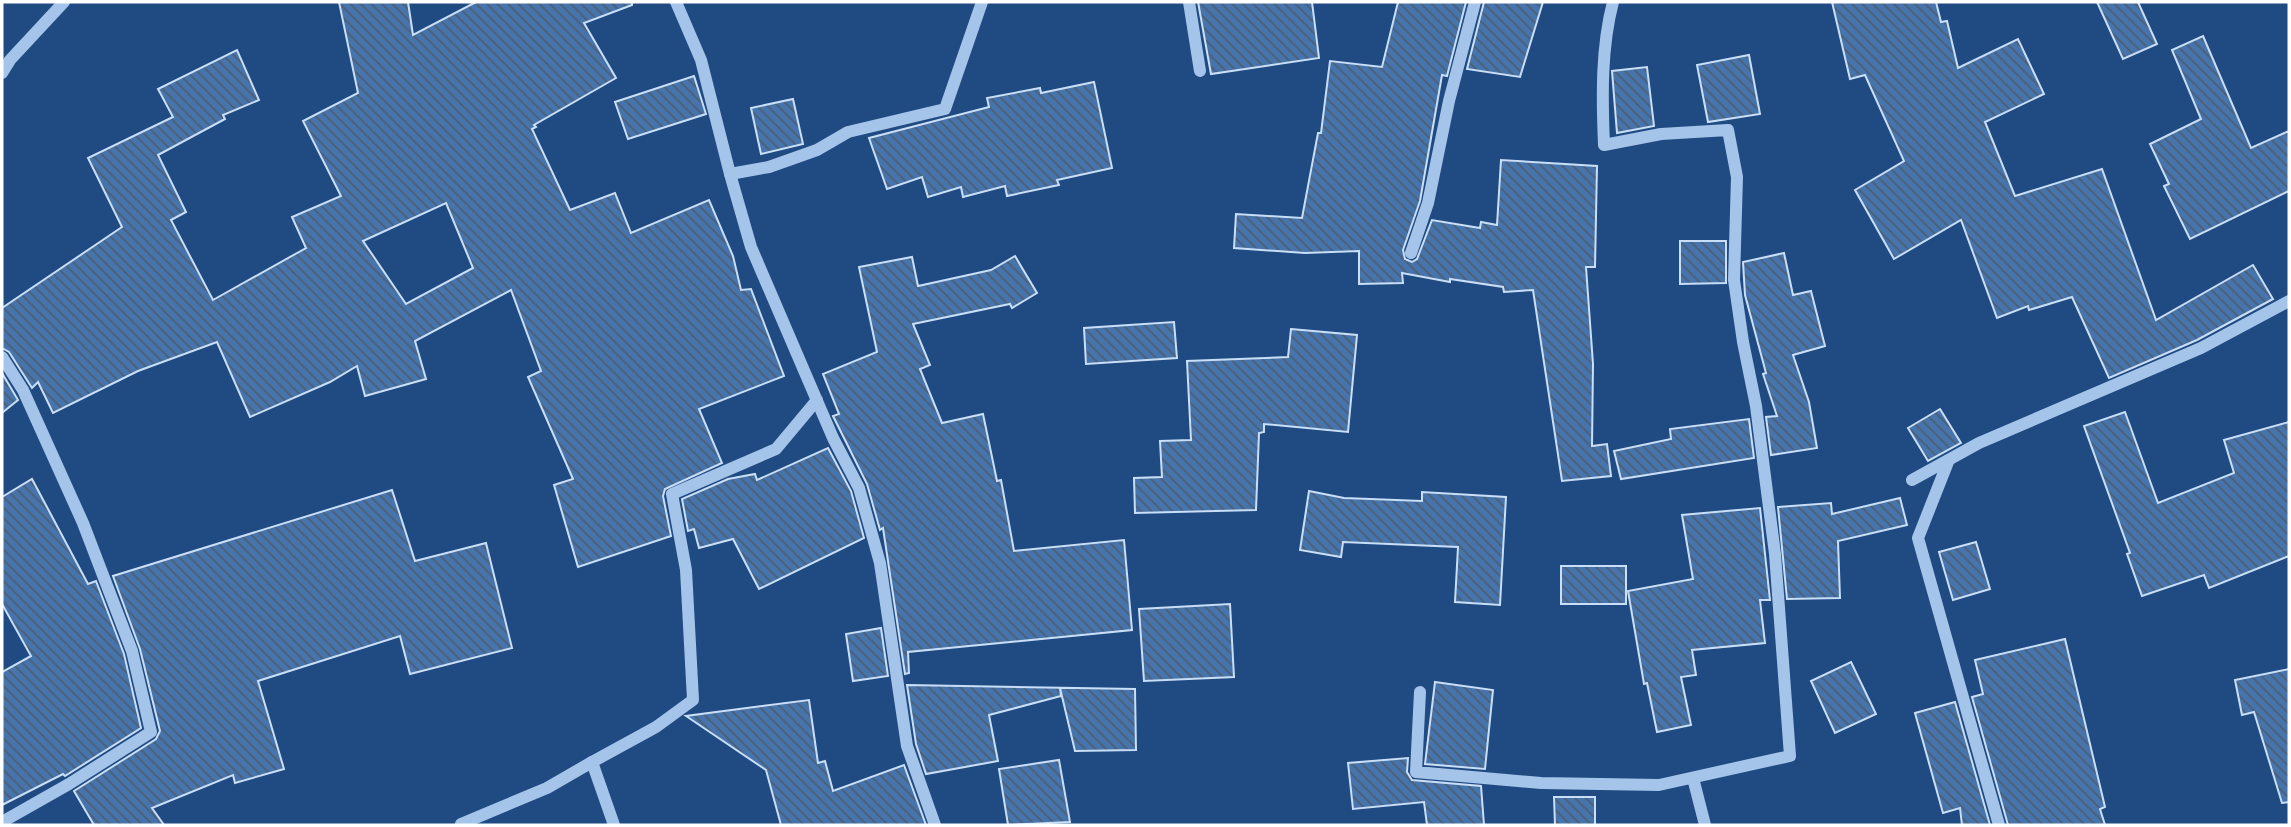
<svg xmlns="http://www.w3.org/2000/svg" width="2291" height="827" font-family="Overpass,sans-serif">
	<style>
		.building { fill: url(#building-back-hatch); stroke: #c9def7; stroke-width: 2; fill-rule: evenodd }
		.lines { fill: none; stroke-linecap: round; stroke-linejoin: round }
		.minor { stroke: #a5c4e9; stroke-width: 12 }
	</style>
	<defs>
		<pattern id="building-back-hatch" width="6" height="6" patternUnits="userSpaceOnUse" patternTransform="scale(1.75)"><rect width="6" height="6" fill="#4774ab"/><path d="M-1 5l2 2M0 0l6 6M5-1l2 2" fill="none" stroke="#4a5e77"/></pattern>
	</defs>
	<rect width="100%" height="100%" fill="#1f4a82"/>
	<g class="building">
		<path d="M339 2H408L413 35 476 2H632V5L584 23 616 78 534 125 536 127 532 129 570 210 615 193 631 233 709 200 733 256 741 290 751 289 784 376 699 409 722 463 665 489 663 496 671 536 578 567 554 485 573 479 528 377 541 371 511 290 415 341 426 379 365 396 357 366 330 382 250 417 217 342 138 371 53 413 38 382 32 388 9 352 2 348V308L122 227 88 158 173 117 158 89 237 50 259 100 223 115 225 119 158 155 186 212 171 220 213 300 306 248 292 217 341 196 303 121 358 93ZM446 203 473 268 406 304 363 241Z"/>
		<path d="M1198 2H1312L1319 58 1211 74Z"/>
		<path d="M1398 2H1466L1447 76 1442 75 1420 201 1403 250 1405 259 1412 262 1417 259 1432 220 1480 228 1481 222 1497 225 1501 160 1597 166 1595 267H1586L1593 364 1592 446 1607 444 1611 476 1562 481 1533 290 1504 292 1503 287 1450 279V282L1402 273 1403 283 1359 284V251L1305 253 1234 248 1236 214 1302 218 1318 133H1321L1330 61 1382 67Z"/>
		<path d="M1484 2H1543L1520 77 1467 69Z"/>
		<path d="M1832 2H1936L1941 22 1947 21 1958 68 2018 39 2044 94 1985 122 2015 196 2102 169 2156 320 2253 265 2273 299 2197 340 2109 378 2072 297 2029 310 2028 306 1997 318 1961 220 1894 259 1855 190 1904 161 1865 75 1850 79Z"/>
		<path d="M2097 2H2138L2157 44 2123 59Z"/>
		<path d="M2203 36 2251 148 2289 131V191L2190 239 2164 186 2169 184 2150 144 2201 119 2172 50Z"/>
		<path d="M1749 55 1760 114 1708 122 1697 65Z"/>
		<path d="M1647 67 1654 126 1617 133 1612 71Z"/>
		<path d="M694 76 706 114 628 139 615 102Z"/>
		<path d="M1094 82 1112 168 1057 180 1059 185 1007 196 1005 186 963 197 961 187 928 197 922 177 887 189 869 138 989 107 987 98 1040 88 1041 93Z"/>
		<path d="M793 99 803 144 761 154 751 108Z"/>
		<path d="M1680 241H1726V283L1680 284Z"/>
		<path d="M1784 253 1793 295 1811 291 1825 346 1793 355 1809 402 1817 448 1771 455 1766 417 1777 416 1763 374 1766 373 1745 295 1743 262Z"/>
		<path d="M1015 256 1037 293 1012 308 1010 304 913 324 930 365 920 369 942 423 983 414 997 481 1001 480 1014 551 1124 540 1132 630 908 652 909 673 905 674 883 528 880 530 867 484 833 416 839 414 823 374 877 352 859 267 912 257 918 286 991 270Z"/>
		<path d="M1174 322 1177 358 1086 364 1084 328Z"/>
		<path d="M1291 329 1357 335 1348 432 1264 424V432L1259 433 1256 510 1135 513 1134 478 1162 477 1160 441 1191 440 1187 361 1288 357Z"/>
		<path d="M2 373 18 400 2 413Z"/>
		<path d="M1940 409 1961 443 1928 461 1908 428Z"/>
		<path d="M2125 412 2158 503 2234 473 2224 440 2289 422V556L2209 588 2204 575 2142 596 2127 554 2130 553 2084 426Z"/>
		<path d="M1749 419 1754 458 1621 479 1614 451 1671 439 1670 429Z"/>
		<path d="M828 448 851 491 864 538 759 589 733 539 699 548 694 529 688 531 682 499 728 479 755 474 757 480Z"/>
		<path d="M32 479 88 584 96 581 124 654 141 728 65 776 63 774 2 805V672L31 656 2 604V497Z"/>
		<path d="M392 490 415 561 486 543 512 648 410 674 400 636 258 681 284 769 235 783 233 775 152 808 164 825H94L74 791 156 739 160 731 140 649 113 576Z"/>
		<path d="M1309 491 1344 498 1422 501V492L1506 497 1500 605 1455 602 1458 547 1343 542 1341 557 1300 550Z"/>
		<path d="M1900 498 1907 525 1838 541 1840 598 1787 599 1778 507 1831 503 1832 514Z"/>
		<path d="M1760 508 1770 600H1760L1765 643 1692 650 1696 675 1681 677 1691 725 1657 732 1647 683 1644 684 1628 591 1693 579 1682 515Z"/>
		<path d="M1976 542 1990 589 1953 600 1939 552Z"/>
		<rect x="1561" y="566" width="65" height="38"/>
		<path d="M1230 604 1234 677 1144 681 1139 609Z"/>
		<path d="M881 628 888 676 853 681 846 634Z"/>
		<path d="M2065 639 2105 807 2100 809 2105 825H2008L1972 697 1983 694 1975 660Z"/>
		<path d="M1851 662 1876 714 1835 733 1811 681Z"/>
		<path d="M2289 669V802L2282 803 2254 712 2242 715 2235 680Z"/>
		<path d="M1435 682 1493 690 1485 769 1425 764Z"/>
		<path d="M907 685 1135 689 1136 750 1075 751 1060 688 1061 696 989 715 998 761 926 774 916 744Z"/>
		<path d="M809 700 818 763 825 761 833 791 904 765 926 825H781L766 770 686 716Z"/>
		<path d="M1955 702 1990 825H1962L1960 808 1943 813 1915 713Z"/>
		<path d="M1408 758 1407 772 1412 780 1481 786 1484 825H1427L1424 802 1353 809 1348 763Z"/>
		<path d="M1059 760 1070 822 1008 825 999 769Z"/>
		<path d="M1554 797H1595V825H1555Z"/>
	</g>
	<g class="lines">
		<g class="minor">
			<path d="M676 2 701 60 730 174 769 167 817 150 848 132 945 109 982 2"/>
			<path d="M1189 2 1200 71"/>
			<path d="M2 73 10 60 64 2"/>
			<path d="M730 174 751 247 833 438 859 488 880 563 907 746 935 825"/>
			<path d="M1411 253 1428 203 1449 101 1475 2"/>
			<path d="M2 357 23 390 83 523 132 651 151 732 69 784 2 822"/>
			<path d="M1948 462 1918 538 1999 825"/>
			<path d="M1912 480 1979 443 2201 348 2289 301"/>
			<path d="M1420 692 1416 772 1541 783 1659 785 1790 756 1775 554 1756 406 1743 342 1734 280 1737 177 1728 130 1661 134 1604 145C1602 97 1601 48 1613 2"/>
			<path d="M1693 778 1705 825"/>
			<path d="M461 824 547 788 592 762"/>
			<path d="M614 825 592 762 656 727 693 700 686 570 672 494 776 449 817 400"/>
		</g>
	</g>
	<rect width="2291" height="827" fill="none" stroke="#ffffff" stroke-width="7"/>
</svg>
